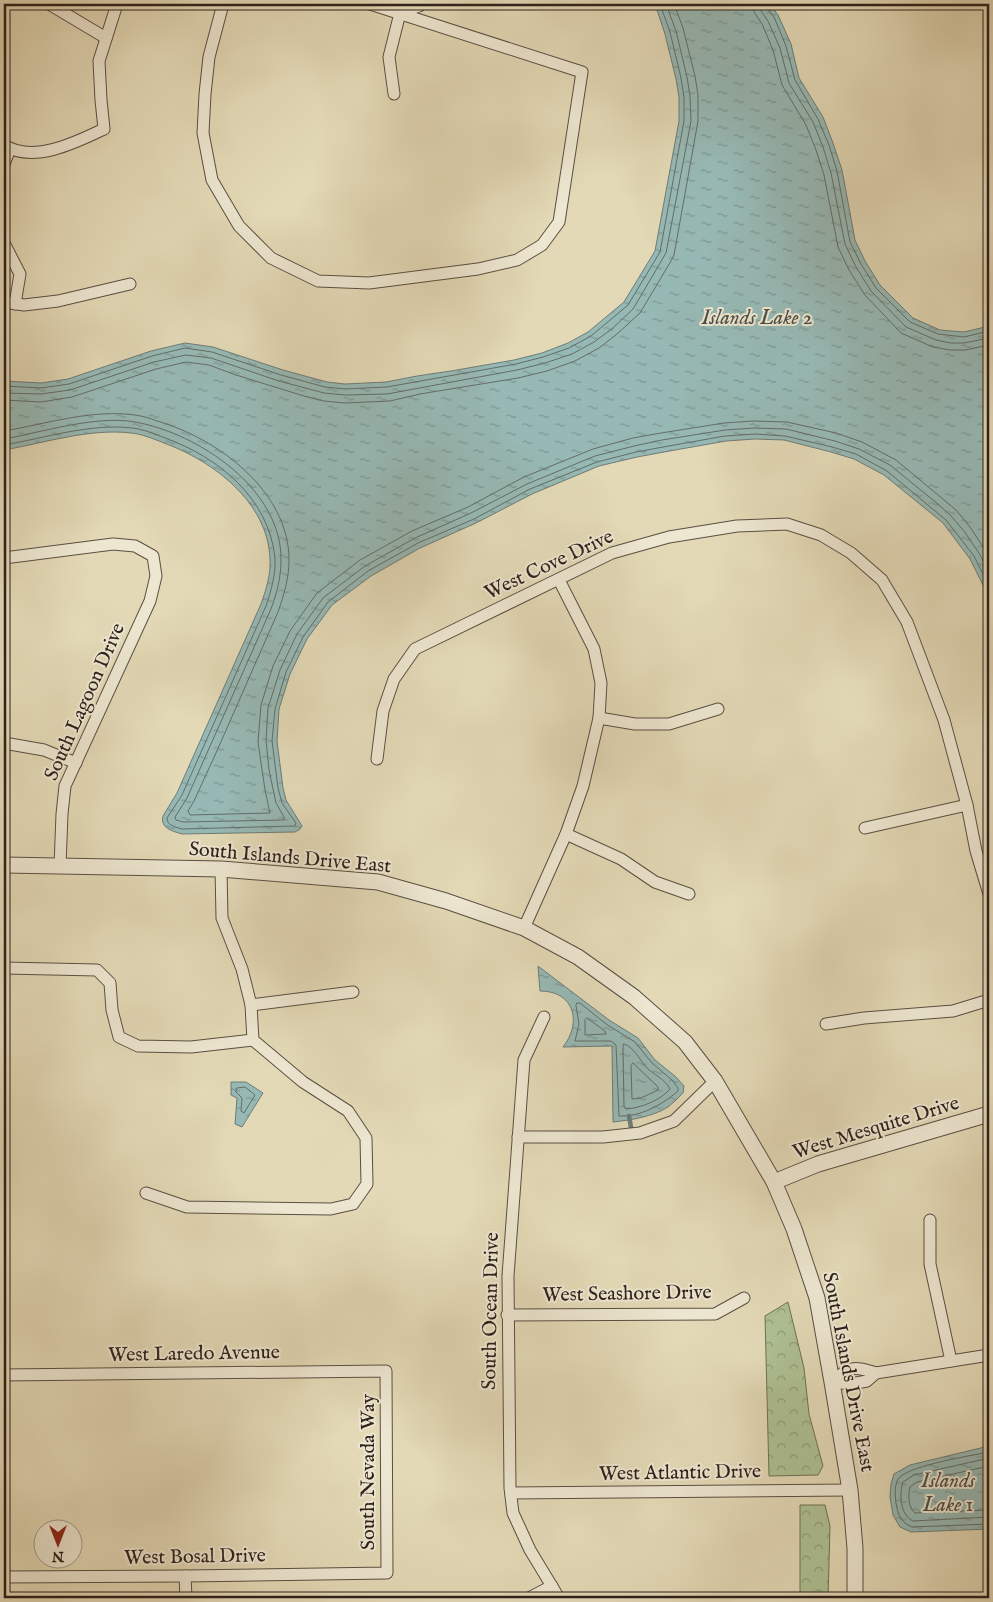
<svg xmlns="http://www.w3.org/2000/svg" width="993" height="1602" font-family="'IM FELL English',serif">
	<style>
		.forest { fill: url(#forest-crowns); stroke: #6e7058 }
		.water { fill: url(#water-ripples); stroke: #6d7c78 }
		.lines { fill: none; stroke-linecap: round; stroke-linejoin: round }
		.shore { stroke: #626d68; stroke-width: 1 }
		.stream { stroke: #6d7c78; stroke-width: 4.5 }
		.minor-casing { stroke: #5a4f42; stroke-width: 13 }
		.tertiary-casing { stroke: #5a4f42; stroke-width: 17 }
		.minor { stroke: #ede6d0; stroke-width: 11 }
		.tertiary { stroke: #ede6d0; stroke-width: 15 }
		.labels { text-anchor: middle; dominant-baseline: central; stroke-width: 4; stroke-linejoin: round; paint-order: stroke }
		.street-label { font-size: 20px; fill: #2d211c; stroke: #ede6d0 }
		.water-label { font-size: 21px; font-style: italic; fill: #4d4f4a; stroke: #ede6d0 }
	</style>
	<defs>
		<pattern id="forest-crowns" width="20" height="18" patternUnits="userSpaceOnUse" patternTransform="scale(1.25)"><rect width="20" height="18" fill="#aec093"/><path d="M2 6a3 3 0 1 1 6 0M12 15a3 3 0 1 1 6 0" fill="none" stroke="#8e9c77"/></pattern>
		<pattern id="water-ripples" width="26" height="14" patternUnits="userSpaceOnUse" patternTransform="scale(1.25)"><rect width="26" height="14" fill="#97b9b5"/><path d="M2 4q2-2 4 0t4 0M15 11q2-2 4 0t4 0" fill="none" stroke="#7c9692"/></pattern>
	</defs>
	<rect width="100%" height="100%" fill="#e3d9b6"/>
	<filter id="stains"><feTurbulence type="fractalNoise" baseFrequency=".004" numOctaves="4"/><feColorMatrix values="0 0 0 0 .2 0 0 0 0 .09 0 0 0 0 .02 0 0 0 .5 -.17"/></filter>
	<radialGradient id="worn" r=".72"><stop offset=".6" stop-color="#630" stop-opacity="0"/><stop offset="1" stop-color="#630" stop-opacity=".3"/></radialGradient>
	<g class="forest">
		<path d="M788 1302 804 1368 809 1414 823 1466 818 1475 769 1476 765 1316Z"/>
		<path d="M800 1505H825L830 1526 828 1598H800Z"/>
	</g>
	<g class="water">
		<path d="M655 4H770L778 15 791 44 799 78 823 117 833 143 842 170 855 240 865 261 880 285 913 318 940 330 964 332 989 326V597L970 559 943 523 884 475 854 459 831 452 784 440 755 439 726 441 664 452 637 457 599 466 532 494 476 523 420 548 371 576 332 605 307 639 290 674 279 709 277 741 283 788 286 800 302 826 300 829 295 832 182 834C172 831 160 828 163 816L177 793 261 604C266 590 271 575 270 559 268 502 213 461 164 443 154 439 142 434 131 433 90 428 44 443 4 450V381L41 383 68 379 151 351 185 343 213 347 283 370 327 382 345 384 386 382 417 376 451 371 514 360 542 353 568 343 588 332 624 302 655 251 679 121V97L676 79 665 34Z"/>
		<path d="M538 966 609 1020 638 1038 655 1060 676 1077 684 1086 683 1093C678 1098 673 1103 668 1107 652 1117 631 1120 613 1122L612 1046 563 1047C582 1023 575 991 540 991Z"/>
		<path d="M231 1082H246L263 1093 242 1127 235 1124 237 1098 231 1095Z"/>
		<path d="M989 1446V1529L911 1532 900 1527 893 1515 890 1497 891 1484 894 1474 910 1465Z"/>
	</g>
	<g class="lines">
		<g class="shore">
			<path d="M753 4 754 12 762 24 773 50 782 85 806 125 816 150 824 175 838 247 849 270 865 295 901 333 933 347 950 350H965L989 345"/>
			<path d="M760 4 761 11 768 21 780 48 789 83 813 122 823 147 831 173 845 244 856 267 871 291 906 327 936 340 951 343H964L989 338"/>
			<path d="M766 4 767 8 774 17 786 46 795 80 818 119 829 145 837 171 850 242 861 264 876 288 910 322 938 334 964 337 989 331"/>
			<path d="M4 386 41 388 69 384 152 356 185 348 212 352 281 375 325 387 345 389 387 387 516 364 543 357 569 348 591 336 628 305 660 252 684 121V97L681 78 670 32 660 4"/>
			<path d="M4 393 41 394 70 390 154 362 186 355 211 358 279 381 324 393 345 395 387 394 517 370 545 363 572 354 594 342 613 328 633 309 666 253 691 121 690 96 687 77 676 31 666 4"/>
			<path d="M4 400 41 402 72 397 156 369 186 362 209 365 236 375 304 396 324 401 344 403 390 401 420 394 518 378 547 371 575 361 599 348 617 334 640 313 671 261 674 255 698 121V95L695 76 683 28 674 4"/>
			<path d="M4 431C46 424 91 409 135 415 142 416 150 418 157 421 217 438 289 491 289 560 289 578 284 595 278 612L216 753 194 801 188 811 190 815 270 813 265 790 258 742 261 705 273 666 290 631 317 593 360 560 412 531 468 507 524 477 593 449 633 438 661 433 724 423 753 421 787 422 836 433 862 442 896 460 956 510 970 527 989 556"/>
			<path d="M4 439C43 432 96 415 135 422 198 433 282 489 281 560 281 577 277 593 271 609L187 798 175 817 176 820 183 822 284 820V817L276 803 269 770 266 740 268 708 280 670 297 634 323 598 365 566 415 538 471 513 527 484 595 456 634 446 662 440 725 430 754 428 786 429 835 441 859 449 890 465 939 505 951 516 964 531 979 553 989 572"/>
			<path d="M4 445C45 438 91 423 132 428 143 429 155 434 165 438 218 457 269 498 275 558 276 574 271 591 266 606L182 795 167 818C167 826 176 827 182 829L295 826 296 823 282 803 278 788 272 741 275 709 286 672 303 637 328 602 368 571 418 543 474 519 530 489 597 462 636 452 663 447 725 436 755 434 785 436 832 447 856 454 887 471 946 520 974 556 989 586"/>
			<path d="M577 1003H580L606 1024 635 1042 652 1063 672 1080 678 1088V1091C662 1105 640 1117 619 1116L616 1045 611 1041H575L579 1024 576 1006Z"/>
			<path d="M587 1018 605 1031 606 1034 585 1035V1020Z"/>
			<path d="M624 1044C634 1047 639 1059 646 1067 654 1075 665 1079 670 1089 661 1100 641 1108 626 1109L624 1107 623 1047Z"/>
			<path d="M633 1063 658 1087V1090L641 1098 632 1099 631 1066Z"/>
			<path d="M237 1088 245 1087 255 1095 244 1113 241 1111 242 1098 236 1092Z"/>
			<path d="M989 1452C969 1456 913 1465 900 1477 894 1482 895 1495 896 1503 898 1514 900 1522 912 1527L989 1524"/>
			<path d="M989 1458 914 1475 903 1482C899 1494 900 1515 913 1521L989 1517"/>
			<path d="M989 1466 917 1482 910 1487C908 1496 908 1507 915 1513L989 1510"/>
		</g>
		<path class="stream" d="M629 1116 632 1133"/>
		<g class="minor-casing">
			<g id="minor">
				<path d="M49 4 106 38"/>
				<path d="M223 4 209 57 205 94 203 133 212 180 239 226 271 258 318 281 369 283 478 269 517 260 542 245 559 222 582 72 370 4"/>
				<path d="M400 13 419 6V4"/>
				<path d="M394 94 389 57 400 13 396 4"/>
				<path d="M4 145C33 164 77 142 104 129L101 100 99 61 117 4"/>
				<path d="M4 164 10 149"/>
				<path d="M4 243 20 274 15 304"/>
				<path d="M4 302 24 305 58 301 130 284"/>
				<path d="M4 558 113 544 135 546 153 556 156 576 150 601 65 786 62 814 60 866"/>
				<path d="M599 718 635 724H669L718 709"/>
				<path d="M4 743 44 750 76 763"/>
				<path d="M377 759 383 711 394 679 415 649 612 553 669 537 737 526 787 524 821 535 851 553 882 580 907 622 944 720 967 805 976 851 989 894"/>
				<path d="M865 828 967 805"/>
				<path d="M566 834 621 859 655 882 689 894"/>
				<path d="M524 928 566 834 583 786 599 718 601 683 594 649 559 580"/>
				<path d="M4 968 97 970 110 983 112 1010 119 1037 138 1046 191 1047 253 1040"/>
				<path d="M251 1005 353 992"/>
				<path d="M544 1017 524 1060 508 1276 510 1488 513 1513 530 1550 559 1598"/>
				<path d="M826 1024 864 1018 953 1011 989 1000"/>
				<path d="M518 1137H603L640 1133 674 1121 715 1081"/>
				<path d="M146 1193 187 1207 331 1209 353 1204 367 1184 366 1138 348 1111 303 1082 253 1040 251 1005 242 969 222 918 221 869"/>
				<path d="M930 1220V1264L951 1361"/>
				<path d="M507 1315 715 1314 744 1298"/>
				<path d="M4 1375 386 1371 387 1573 185 1576 4 1577"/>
				<path d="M832 1382C850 1366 853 1366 876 1373L989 1355"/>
				<path d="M832 1382 851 1384 867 1381 876 1373"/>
				<path d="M511 1493 850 1490"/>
				<path d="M185 1576 186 1598"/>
				<path d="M529 1598 552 1586"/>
			</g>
		</g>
		<g class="tertiary-casing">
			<g id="tertiary">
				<path d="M4 865 221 869 378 882 446 901 524 928 578 957 634 997 685 1042 715 1081 774 1182 794 1229 817 1298 832 1382 850 1490 855 1548V1598"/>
				<path d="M774 1182 818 1164 989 1114"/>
			</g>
		</g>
		<use href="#minor" class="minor"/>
		<use href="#tertiary" class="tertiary"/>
	</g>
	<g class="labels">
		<g class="street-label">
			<text transform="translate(549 565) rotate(-25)">West Cove Drive</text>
			<text transform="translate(85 702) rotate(-66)">South Lagoon Drive</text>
			<text transform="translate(290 858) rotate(5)">South Islands Drive East</text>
			<text transform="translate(876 1128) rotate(-17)">West Mesquite Drive</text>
			<text transform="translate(627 1294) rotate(-1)">West Seashore Drive</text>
			<text transform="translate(491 1311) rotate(-89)">South Ocean Drive</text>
			<text transform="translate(194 1354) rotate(-1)">West Laredo Avenue</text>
			<text transform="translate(848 1372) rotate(79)">South Islands Drive East</text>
			<text transform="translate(368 1472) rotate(-90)">South Nevada Way</text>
			<text transform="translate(680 1473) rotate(-1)">West Atlantic Drive</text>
			<text transform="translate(195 1557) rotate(-1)">West Bosal Drive</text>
		</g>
		<g class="water-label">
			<text x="757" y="318">Islands Lake 2</text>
			<text x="948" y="1481">Islands<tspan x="948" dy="24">Lake 1</tspan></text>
		</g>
	</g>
	<rect width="993" height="1602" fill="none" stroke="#e3d9b6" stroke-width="20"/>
	<rect x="5" y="5" width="983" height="1592" fill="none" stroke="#2d211c" stroke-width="2.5"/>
	<rect x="10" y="10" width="973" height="1582" fill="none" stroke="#2d211c"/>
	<g transform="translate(58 1544) rotate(180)"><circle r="24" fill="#ede6d0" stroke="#a09788"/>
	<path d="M0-4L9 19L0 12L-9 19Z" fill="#8f2418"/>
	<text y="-8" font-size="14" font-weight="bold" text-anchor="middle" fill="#2d211c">N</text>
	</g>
	<rect width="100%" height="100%" filter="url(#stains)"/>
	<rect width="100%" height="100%" fill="url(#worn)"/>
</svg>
